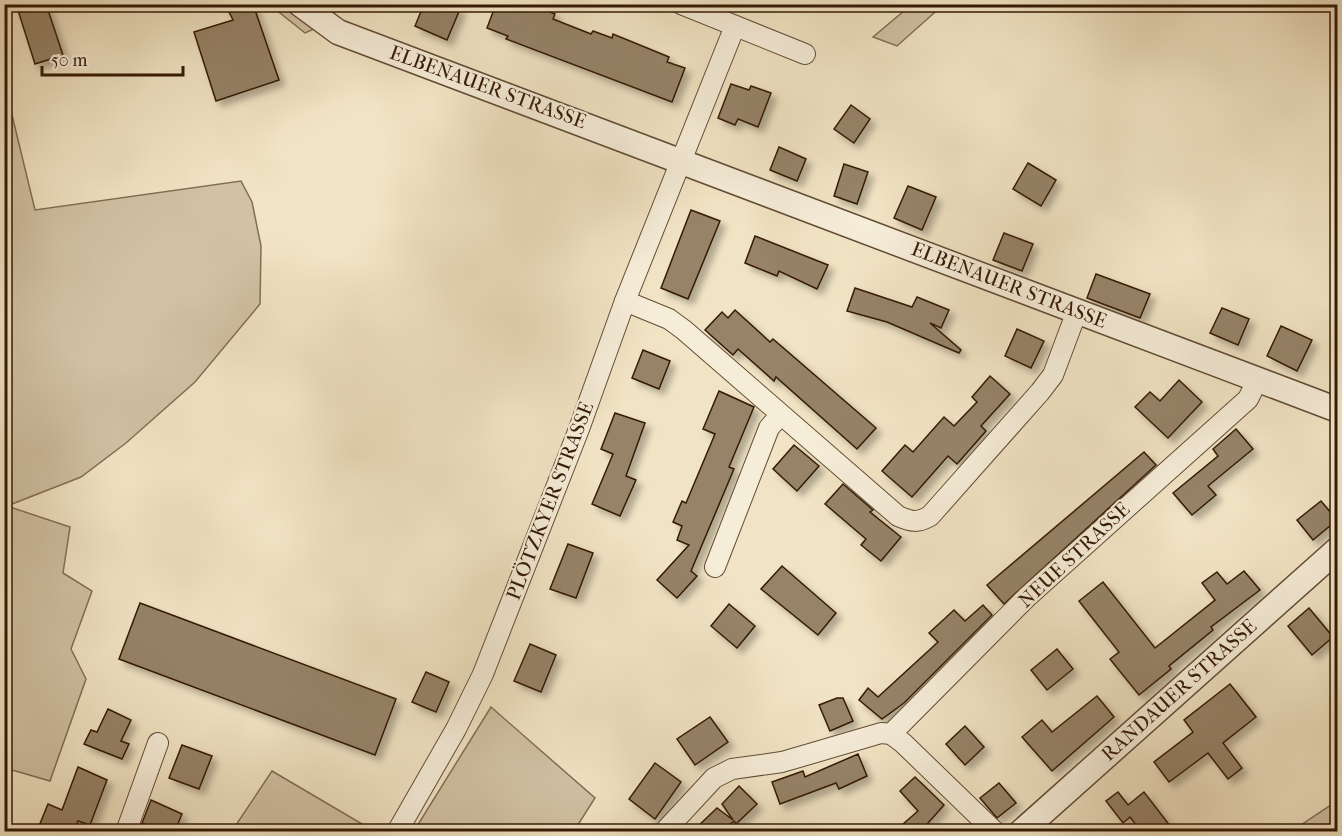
<svg xmlns="http://www.w3.org/2000/svg" width="1342" height="836" font-family="'IM FELL French Canon',serif">
	<style>
		.green { fill: #d1c2a4; stroke: #826e54; stroke-width: 1.5 }
		.building { fill: #968368; stroke: #341a05; stroke-width: 1.5; filter: url(#shadow) }
		.lines { fill: none; stroke-linecap: round; stroke-linejoin: round }
		.minor-casing { stroke: #634c35; stroke-width: 22 }
		.tertiary-casing { stroke: #634c35; stroke-width: 27 }
		.minor { stroke: #f6edd9; stroke-width: 20 }
		.tertiary { stroke: #f6edd9; stroke-width: 24 }
		.labels { text-anchor: middle; dominant-baseline: central; stroke-width: 4.5; stroke-linejoin: round; paint-order: stroke }
		.street-label { font-size: 20px; fill: #341a05; stroke: #f6edd9 }
	</style>
	<defs>
		<filter id="shadow"><feDropShadow dx="5.5" dy="5.5" stdDeviation="3" flood-color="#0004"/></filter>
	</defs>
	<rect width="100%" height="100%" fill="#f1e4c4"/>
	<filter id="stains"><feTurbulence type="fractalNoise" baseFrequency=".00333" numOctaves="4"/><feColorMatrix values="0 0 0 0 .2 0 0 0 0 .09 0 0 0 0 .02 0 0 0 .5 -.17"/></filter>
	<radialGradient id="worn" r=".72"><stop offset=".6" stop-color="#630" stop-opacity="0"/><stop offset="1" stop-color="#630" stop-opacity=".3"/></radialGradient>
	<g class="green">
		<path d="M270 5H289L314 29 305 33Z"/>
		<path d="M911 5H943L897 46 873 37Z"/>
		<path d="M4 82 35 210 241 181 252 202 261 246 260 304 195 382 126 443 81 477 7 506 70 527 63 573 92 591 71 649 86 679 50 781 5 768Z"/>
		<path d="M491 707 595 798 574 831H414Z"/>
		<path d="M272 771 374 831H232Z"/>
		<path d="M1337 801V831H1292Z"/>
	</g>
	<g class="building">
		<path d="M16 4H46L63 55 35 64Z"/>
		<path d="M225 4H253L279 80 216 101 194 32 233 20Z"/>
		<path d="M424 4H450L460 9 447 40 415 26Z"/>
		<path d="M496 4H531L555 14 553 19 591 34 593 31 612 38 613 34 669 57 667 62 685 68 672 102 506 39 508 36 487 28Z"/>
		<path d="M731 84 749 90 751 86 771 93 758 127 738 119 735 125 718 118Z"/>
		<path d="M851 105 870 119 854 143 834 129Z"/>
		<path d="M779 147 806 159 797 181 770 170Z"/>
		<path d="M1028 163 1056 180 1041 206 1013 189Z"/>
		<path d="M844 164 868 172 857 204 834 196Z"/>
		<path d="M908 186 936 197 922 230 894 218Z"/>
		<path d="M691 210 720 221 688 299 661 288Z"/>
		<path d="M1004 233 1033 244 1022 271 993 260Z"/>
		<path d="M755 236 828 265 817 289 779 271 777 276 745 263Z"/>
		<path d="M1096 274 1150 294 1140 318 1087 298Z"/>
		<path d="M855 288 912 307 917 297 949 310 941 328 930 323 961 350 959 353 887 322 847 311Z"/>
		<path d="M1222 308 1249 319 1238 345 1210 333Z"/>
		<path d="M735 310 770 342 773 339 876 428 857 449 776 377 774 381 738 349 733 355 705 330 722 312 728 318Z"/>
		<path d="M1281 326 1312 340 1297 371 1267 356Z"/>
		<path d="M1017 329 1044 341 1031 368 1005 356Z"/>
		<path d="M643 350 670 361 659 389 632 378Z"/>
		<path d="M990 376 1010 394 981 426 986 431 957 464 948 456 912 497 882 471 905 445 913 452 944 417 954 426 977 402 972 397Z"/>
		<path d="M1179 380 1202 402 1168 438 1135 407 1150 392 1160 401Z"/>
		<path d="M719 391 754 407 729 467 734 469 691 571 697 576 677 598 657 580 689 545 677 540 682 526 673 522 682 501 686 503 715 434 703 429Z"/>
		<path d="M615 413 645 423 626 476 636 480 620 516 592 504 613 454 601 449Z"/>
		<path d="M1236 429 1253 449 1208 486 1216 495 1192 515 1173 493 1218 456 1213 449Z"/>
		<path d="M794 445 819 466 797 491 773 469Z"/>
		<path d="M1144 452 1156 465 1004 604 987 585Z"/>
		<path d="M843 484 873 510 870 512 901 537 881 561 861 545 866 539 825 504Z"/>
		<path d="M1321 501 1337 520 1313 540 1297 520Z"/>
		<path d="M568 544 593 553 576 598 550 589Z"/>
		<path d="M782 566 836 613 818 635 761 589Z"/>
		<path d="M1244 571 1260 590 1211 627 1213 630 1169 666 1171 669 1139 695 1110 659 1119 652 1079 601 1103 582 1155 648 1215 600 1202 583 1217 572 1227 584Z"/>
		<path d="M140 603 396 699 375 755 119 659Z"/>
		<path d="M729 604 755 626 737 648 711 626Z"/>
		<path d="M983 605 992 615 904 703 882 719 859 700 868 688 878 697 938 642 929 633 954 610 965 621Z"/>
		<path d="M1309 608 1333 637 1312 655 1288 626Z"/>
		<path d="M530 644 556 655 541 692 514 681Z"/>
		<path d="M1057 649 1073 669 1047 690 1031 670Z"/>
		<path d="M426 672 449 682 436 712 412 702Z"/>
		<path d="M1230 684 1256 717 1223 743 1242 768 1228 779 1208 753 1169 782 1154 762 1193 732 1184 720Z"/>
		<path d="M1097 696 1114 717 1052 771 1022 737 1042 720 1052 732Z"/>
		<path d="M837 698H843L853 721 830 731 819 705Z"/>
		<path d="M108 709 131 720 121 741 129 744 122 759 84 744 91 730 97 732Z"/>
		<path d="M710 717 728 742 695 765 677 739Z"/>
		<path d="M965 726 984 747 965 765 946 744Z"/>
		<path d="M182 745 212 756 199 789 169 778Z"/>
		<path d="M858 754 867 776 839 789 836 783 780 804 772 782 803 771 805 777Z"/>
		<path d="M655 763 681 782 655 819 629 799Z"/>
		<path d="M78 767 107 780 90 825 78 821 74 831H37L48 804 62 810Z"/>
		<path d="M915 777 944 805 921 831H895L918 811 900 791Z"/>
		<path d="M999 783 1016 803 997 818 980 798Z"/>
		<path d="M739 786 757 804 736 824 734 821 722 831H693L717 808 733 820 722 804Z"/>
		<path d="M1118 792 1128 805 1144 792 1174 831H1141L1130 817 1123 823 1106 801Z"/>
		<path d="M151 800 182 814 175 831H160L142 823Z"/>
	</g>
	<g class="lines">
		<g class="minor-casing">
			<g id="minor">
				<path d="M681 4 805 54"/>
				<path d="M625 301 669 319 684 330 898 516C911 522 918 523 930 516L1040 392 1053 375 1077 311"/>
				<path d="M715 567 769 428 780 415"/>
				<path d="M891 734 1027 597 1248 399 1258 379"/>
				<path d="M126 832 158 743"/>
				<path d="M397 832 456 729 483 674 579 429 625 301 735 26"/>
				<path d="M664 832 714 778 732 769 782 762 881 733 891 734 903 743 995 832"/>
			</g>
		</g>
		<g class="tertiary-casing">
			<g id="tertiary">
				<path d="M300 4 338 32 1338 410"/>
				<path d="M1021 832 1338 549"/>
			</g>
		</g>
		<use href="#minor" class="minor"/>
		<use href="#tertiary" class="tertiary"/>
	</g>
	<g class="labels">
		<g class="street-label">
			<text transform="translate(488 87) rotate(20)">ELBENAUER STRASSE</text>
			<text transform="translate(1009 285) rotate(21)">ELBENAUER STRASSE</text>
			<text transform="translate(550 501) rotate(-69)">PLÖTZKYER STRASSE</text>
			<text transform="translate(1074 555) rotate(-43)">NEUE STRASSE</text>
			<text transform="translate(1179 690) rotate(-42)">RANDAUER STRASSE</text>
		</g>
	</g>
	<rect width="1342" height="836" fill="none" stroke="#f1e4c4" stroke-width="24"/>
	<rect x="6" y="6" width="1330" height="824" fill="none" stroke="#341a05" stroke-width="3"/>
	<rect x="12" y="12" width="1318" height="812" fill="none" stroke="#341a05" stroke-width="1.5"/>
	<path d="M42 66v9h141v-9" fill="none" stroke="#341a05" stroke-width="3"/>
	<text x="51" y="66" font-size="18" fill="#341a05" stroke="#f6edd9" stroke-width="4.5" paint-order="stroke">50 m</text>
	<rect width="100%" height="100%" filter="url(#stains)"/>
	<rect width="100%" height="100%" fill="url(#worn)"/>
</svg>
